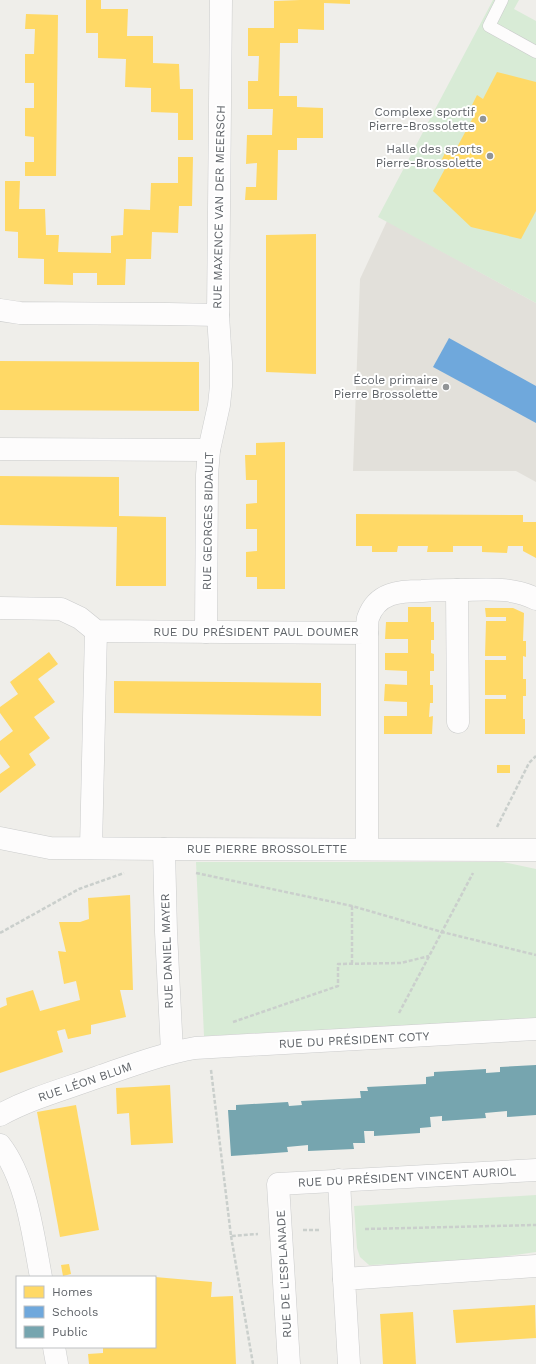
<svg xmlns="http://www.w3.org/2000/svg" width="536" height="1364" font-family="'Work Sans',sans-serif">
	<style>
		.education { fill: #e2e0da }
		.green { fill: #d8ebd6 }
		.homes { fill: #ffd966 }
		.schools { fill: #6fa8dc }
		.public { fill: #76a5af }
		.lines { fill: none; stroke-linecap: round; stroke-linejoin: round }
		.lane-casing { stroke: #cbcccc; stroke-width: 13 }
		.street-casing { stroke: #cbcccc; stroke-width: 23 }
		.path { stroke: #cacfcc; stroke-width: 2.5; stroke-dasharray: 4 2; stroke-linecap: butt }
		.lane { stroke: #fdfcfc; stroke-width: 12 }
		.street { stroke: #fdfcfc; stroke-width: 22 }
		.poi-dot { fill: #919496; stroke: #fff; stroke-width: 1.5 }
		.labels { text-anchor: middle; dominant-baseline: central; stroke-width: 4; stroke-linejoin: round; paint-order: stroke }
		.poi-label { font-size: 12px; fill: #5f6368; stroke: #fff; text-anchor: end }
		.street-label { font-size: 12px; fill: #5f6368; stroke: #fff }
	</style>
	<rect width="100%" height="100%" fill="#efeeea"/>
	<path class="education" d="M387 221 536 303V482L516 471H353L360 279Z"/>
	<g class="green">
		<path d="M493 0H519L514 9 536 21V303L378 217Z"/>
		<path d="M196 862H503L536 869V1019L204 1036Z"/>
		<path d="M536 1195V1252L471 1261 369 1265 360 1257 357 1248 354 1206Z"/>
	</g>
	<g class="homes">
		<path d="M86 0H101V9H128L127 36H153V63L179 64 180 89H193V140H178V113L151 112V88L125 87 126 59 98 58V33H86Z"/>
		<path d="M300 0H350V4L324 3V30L298 29V43H280L279 96H297V107L323 108V138H297V150H278L277 200H245L246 187H256L257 163 246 164 247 135H272L273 109H248V81H258L259 56H248V28H274V1Z"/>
		<path d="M26 14 58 15 56 176H25V162H34V137L25 136V108H34V83H25V54H34L35 29H25Z"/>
		<path d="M497 72 536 82V211L521 239 471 227 433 191 447 165 441 161 448 147 455 151 476 112 470 109 477 95 483 99Z"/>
		<path d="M178 157H193L192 206H179L178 233 152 232 151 259H126L125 285H97V273H73V285L44 284V259L18 258V232L5 231V181H20L19 209H45L46 235H59L58 252 111 253V236L123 235 124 209 150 210 151 183H178Z"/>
		<path d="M316 234V374L266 372V235Z"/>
		<path d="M0 361 199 362V411L0 410Z"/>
		<path d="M285 442V589H257V577H246V552L257 551V529H246V504L257 503V480H246L245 455H256V443Z"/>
		<path d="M0 476 119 477V516L166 517V586H116L117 527 0 525Z"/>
		<path d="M356 514 523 515V522H536V558L523 551V546H508L507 553 482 552V546H453V552H427L428 546H398L397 552H372V546H356Z"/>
		<path d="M408 607H431V622H434V640H431V653L434 654V671H430V685H433V703H430L429 717 433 716 432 734H384V716H407V702L384 701 385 684 407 685V671L385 670V653H408V639H385L386 622H408Z"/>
		<path d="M485 608H513L524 613 523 641H526V657L523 656V679H526V696H523V719H525V734H485V699H506V695H485V660H506V656H485L486 621H506V617H486Z"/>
		<path d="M49 652 58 664 38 679 55 702 34 717 50 738 29 754 36 765 0 793V774L10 767 0 754V741L13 731 0 713V707L18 694 10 682Z"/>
		<path d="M114 681 321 683V716L114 713Z"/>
		<rect x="497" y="765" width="13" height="8"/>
		<path d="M130 895 133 990H120L126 1017 91 1025V1034L68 1039 65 1029 57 1031 63 1052 0 1073V1008L7 1005 6 998 33 990 40 1011 80 1000 76 981 64 984 58 951 66 952 59 922H80L89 919 88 898Z"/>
		<path d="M170 1085 173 1143 131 1145 129 1113 117 1114 116 1088Z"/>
		<path d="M76 1105 99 1230 60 1237 37 1112Z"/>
		<path d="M69 1264 71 1274 63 1276 61 1265Z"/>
		<path d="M155 1277 212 1282 211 1297 233 1296 236 1364H89L88 1354 103 1353V1347H155Z"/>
		<path d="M535 1305 536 1338 456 1343 453 1310Z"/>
		<path d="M413 1312 416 1364H383L380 1314Z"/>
	</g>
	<path class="schools" d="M449 338 536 386V423L433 367Z"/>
	<path class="public" d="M536 1065V1115L507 1117V1111L485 1113 486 1118 442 1121V1116L430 1117 431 1127 420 1128V1133L374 1136V1131H364L365 1143H353L354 1149 308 1151V1145L287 1147 288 1152 231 1156 228 1110H236V1105L288 1102 289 1106 302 1105 301 1101 361 1098 360 1091H368L367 1087 426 1084V1077L434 1076V1072L486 1069V1073L500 1072V1067Z"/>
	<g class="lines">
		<g class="lane-casing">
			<path id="lane" d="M502 0 489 26 536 52"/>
		</g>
		<g class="street-casing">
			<g id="street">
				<path d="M0 310 20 313 168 314 218 315 221 0"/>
				<path d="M0 449 209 450"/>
				<path d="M457 590C483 590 512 586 536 599"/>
				<path d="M0 608 61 609 80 618 96 631 367 633V849"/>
				<path d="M206 632 207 475 209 450 219 405 221 386V363L218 315"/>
				<path d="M367 633C367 628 367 622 368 618 377 592 400 591 422 591 434 590 445 590 457 590L458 722"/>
				<path d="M0 838 50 848 164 849 536 850"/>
				<path d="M91 848 96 631"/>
				<path d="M164 849 166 932 172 1052"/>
				<path d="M0 1115C31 1098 65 1089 98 1077 130 1066 161 1054 195 1048L536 1029"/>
				<path d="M0 1145C27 1180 33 1235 41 1277"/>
				<path d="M339 1180 344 1279"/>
				<path d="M54 1347 57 1364"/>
				<path d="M289 1364 278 1184 536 1170"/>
				<path d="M349 1364 344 1279 536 1266"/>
			</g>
		</g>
		<g class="path">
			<path d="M497 827 529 763 536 756"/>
			<path d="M196 873 352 906 442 932 536 955"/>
			<path d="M352 906V963"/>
			<path d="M0 933 79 889 124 873"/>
			<path d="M399 1013 473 873"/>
			<path d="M233 1022 338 986V964L401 963 429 956"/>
			<path d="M211 1070 231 1236 258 1234"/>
			<path d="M365 1229 536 1225"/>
			<path d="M303 1230H320"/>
			<path d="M231 1236 253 1364"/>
		</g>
		<use href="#lane" class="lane"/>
		<use href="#street" class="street"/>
	</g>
	<g class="poi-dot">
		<circle cx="483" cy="119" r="4"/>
		<circle cx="490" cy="156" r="4"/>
		<circle cx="446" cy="387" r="4"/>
	</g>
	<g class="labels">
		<g class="poi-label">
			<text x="475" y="112">Complexe sportif<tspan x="475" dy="14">Pierre-Brossolette</tspan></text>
			<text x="482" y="149">Halle des sports<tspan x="482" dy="14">Pierre-Brossolette</tspan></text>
			<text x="438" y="380">École primaire<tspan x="438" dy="14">Pierre Brossolette</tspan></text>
		</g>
		<g class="street-label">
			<text transform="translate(219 207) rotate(-89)">RUE MAXENCE VAN DER MEERSCH</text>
			<text transform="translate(208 521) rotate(-89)">RUE GEORGES BIDAULT</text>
			<text x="256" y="632">RUE DU PRÉSIDENT PAUL DOUMER</text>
			<text x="267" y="849">RUE PIERRE BROSSOLETTE</text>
			<text transform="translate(167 951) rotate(-92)">RUE DANIEL MAYER</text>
			<text transform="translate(354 1040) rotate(-3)">RUE DU PRÉSIDENT COTY</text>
			<text transform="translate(85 1082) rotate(-19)">RUE LÉON BLUM</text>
			<text transform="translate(407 1177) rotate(-3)">RUE DU PRÉSIDENT VINCENT AURIOL</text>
			<text transform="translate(284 1274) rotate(-93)">RUE DE L'ESPLANADE</text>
		</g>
	</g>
	<rect x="16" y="1276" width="140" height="72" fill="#ffffff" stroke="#bfc1c3"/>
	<rect x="24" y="1286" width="20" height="12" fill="#ffd966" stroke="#bfc1c3"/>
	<text x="52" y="1296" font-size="12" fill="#5f6368">Homes</text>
	<rect x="24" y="1306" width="20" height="12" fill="#6fa8dc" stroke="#bfc1c3"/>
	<text x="52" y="1316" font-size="12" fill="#5f6368">Schools</text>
	<rect x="24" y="1326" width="20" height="12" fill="#76a5af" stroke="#bfc1c3"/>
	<text x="52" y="1336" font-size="12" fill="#5f6368">Public</text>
</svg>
